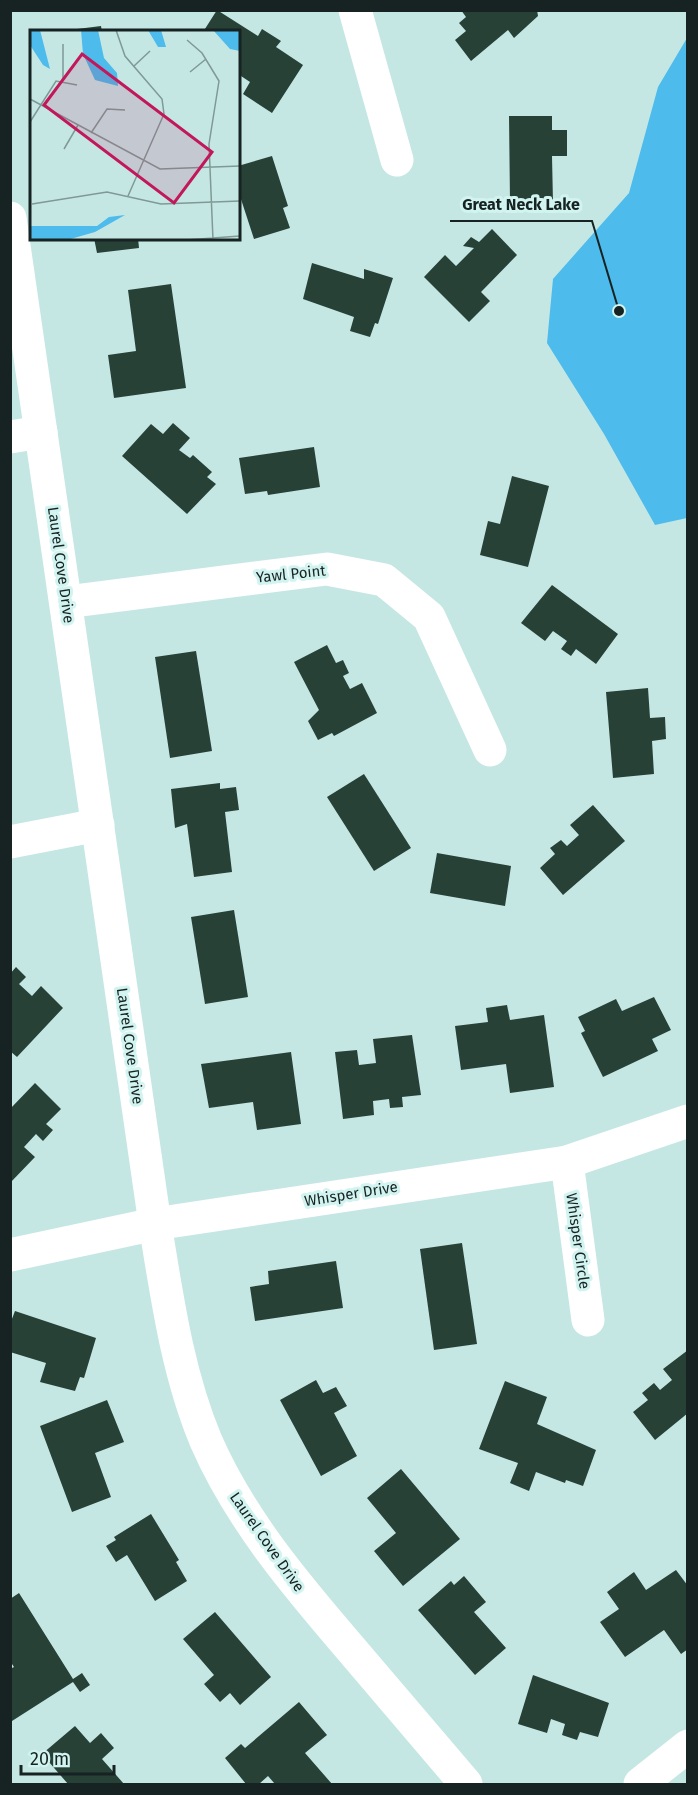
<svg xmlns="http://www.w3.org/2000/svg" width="698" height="1795" font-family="'Fira Sans',sans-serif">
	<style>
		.water { fill: #4dbbeb }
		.building { fill: #274137 }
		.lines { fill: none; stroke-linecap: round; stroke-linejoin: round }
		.minor { stroke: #fff; stroke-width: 33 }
		.labels { text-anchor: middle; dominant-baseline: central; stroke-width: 6; stroke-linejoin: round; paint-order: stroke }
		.street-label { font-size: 15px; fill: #172322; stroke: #d2f4f1 }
		.inset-road { fill: none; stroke: #7f9996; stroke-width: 1.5 }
		.view { fill: #c2185b; fill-opacity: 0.15; stroke: #c2185b; stroke-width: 3 }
		.inset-edge { fill: none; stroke: #172322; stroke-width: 3 }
		.leader { fill: none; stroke: #172322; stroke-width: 2 }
		.callout-dot { fill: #172322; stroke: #d2f4f1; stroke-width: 2 }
		.callout-label { font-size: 16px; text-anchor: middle; font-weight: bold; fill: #172322; stroke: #d2f4f1; stroke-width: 6; stroke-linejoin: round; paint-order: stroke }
	</style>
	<rect width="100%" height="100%" fill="#c5e7e4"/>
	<path class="water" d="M687 38V518L655 525 604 434 547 343 553 279 629 193 658 87Z"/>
	<g class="building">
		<path d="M217 10 258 36 262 29 281 41 276 47 303 65 272 113 243 94 250 82 238 74V32H203Z"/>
		<path d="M461 10H537L538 16 514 38 508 30 471 61 455 40 466 31 459 23 466 17Z"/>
		<path d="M101 26 102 32H69V30Z"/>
		<path d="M509 116H552V130H567V156H552L553 203 510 202Z"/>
		<path d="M272 156 288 206 283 208 290 228 254 239 238 190V166Z"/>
		<path d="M492 229 517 255 481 292 490 301 469 322 424 277 445 255 456 266 474 248 463 246 471 237 479 242Z"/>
		<path d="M94 238H138L139 248 97 253Z"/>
		<path d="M312 263 364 279V269L393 278 378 324 375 323 370 337 350 331 354 317 303 299Z"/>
		<path d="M171 284 186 388 114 398 108 355 136 351 128 290Z"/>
		<path d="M173 423 190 438 179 450 190 458 193 455 212 472 207 477 216 484 187 514 122 456 151 424 163 434Z"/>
		<path d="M314 447 320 487 268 495 267 491 245 494 239 458Z"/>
		<path d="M512 476 549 486 528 567 480 555 488 521 500 524Z"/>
		<path d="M552 585 618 634 596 664 576 649 571 656 561 649 567 641 553 631 545 641 521 623Z"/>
		<path d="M327 645 336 663 343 660 349 673 343 676 350 689 362 683 377 713 334 736 332 733 318 740 308 721 319 710 294 662Z"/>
		<path d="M196 651 212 751 170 758 155 657Z"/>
		<path d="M648 688 650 718 665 717 666 739 652 741 654 774 613 778 606 692Z"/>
		<path d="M364 774 411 848 374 871 327 797Z"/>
		<path d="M220 783V789L236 787 239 810 225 812 232 872 194 877 187 824 175 828 171 789Z"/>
		<path d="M593 805 625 841 563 895 540 868 555 854 550 848 561 840 567 846 579 835 570 825Z"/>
		<path d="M437 853 511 866 505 906 430 893Z"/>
		<path d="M234 910 248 997 205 1004 191 917Z"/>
		<path d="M16 967 26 977 19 984 32 996 41 986 63 1008 17 1057 10 1051V974Z"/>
		<path d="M654 997 671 1030 652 1039 658 1051 603 1077 581 1033 585 1031 578 1017 616 999 622 1011Z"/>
		<path d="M507 1005 510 1020 544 1015 554 1087 510 1093 506 1064 461 1070 455 1026 488 1022 486 1008Z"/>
		<path d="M412 1035 421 1095 402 1097 403 1107 390 1108 389 1099 373 1101 374 1115 343 1119 335 1052 357 1050 359 1065 376 1063 373 1039Z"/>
		<path d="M291 1052 301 1124 257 1130 253 1102 209 1108 201 1064Z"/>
		<path d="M35 1083 61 1109 46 1124 53 1130 43 1141 36 1134 24 1147 35 1157 10 1183V1109Z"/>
		<path d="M462 1243 477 1344 434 1350 420 1249Z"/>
		<path d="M336 1261 343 1308 255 1321 250 1287 269 1284 268 1271Z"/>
		<path d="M15 1311 96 1338 84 1378 80 1377 75 1391 40 1382 46 1363 10 1352V1324Z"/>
		<path d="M688 1350V1413L655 1440 633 1412 648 1400 642 1393 654 1383 660 1390 672 1380 663 1369Z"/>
		<path d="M316 1380 323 1393 336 1387 347 1406 334 1413 357 1456 321 1476 280 1400Z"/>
		<path d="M505 1381 547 1397 537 1424 596 1450 583 1486 566 1480 565 1483 536 1472 529 1491 510 1483 518 1463 479 1449Z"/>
		<path d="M107 1400 124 1442 95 1453 111 1497 72 1512 40 1426Z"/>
		<path d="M401 1469 460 1539 403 1586 374 1551 396 1533 367 1498Z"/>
		<path d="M151 1514 179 1560 176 1562 187 1581 155 1601 127 1555 116 1562 106 1546 116 1540 114 1537Z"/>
		<path d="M676 1570 688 1586V1649L681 1654 664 1630 625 1657 600 1622 619 1609 607 1592 634 1572 646 1590Z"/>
		<path d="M464 1576 486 1602 474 1612 506 1648 475 1675 418 1610 451 1581 454 1585Z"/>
		<path d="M19 1593 73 1679 82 1673 90 1685 80 1692 73 1682 12 1721 10 1718V1669L14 1667 10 1661V1599Z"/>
		<path d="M215 1612 271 1677 240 1705 230 1693 220 1702 204 1684 214 1675 183 1639Z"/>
		<path d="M533 1675 609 1703 598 1737 580 1732 577 1740 562 1735 565 1724 551 1719 547 1733 518 1724Z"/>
		<path d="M299 1702 327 1735 305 1753 332 1784H275L268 1776 259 1784H246L225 1758 241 1744 245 1748Z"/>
		<path d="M75 1726 90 1743 101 1733 114 1748 102 1759 124 1784H68L42 1754Z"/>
	</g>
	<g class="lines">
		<g class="minor">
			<path d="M355 10 397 160"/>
			<path d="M10 218 155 1224C167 1296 177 1372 206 1441 240 1519 296 1585 351 1649 389 1694 428 1739 466 1784"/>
			<path d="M10 437 41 432"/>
			<path d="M66 602 327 569 384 580 429 617 490 750"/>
			<path d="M10 842 98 825"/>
			<path d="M567 1162 588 1320"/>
			<path d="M10 1255 155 1224 567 1162 688 1121"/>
			<path d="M640 1784 688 1746"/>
		</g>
	</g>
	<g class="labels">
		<g class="street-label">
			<text transform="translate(61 565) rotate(82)">Laurel Cove Drive</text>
			<text transform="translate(291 574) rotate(-6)">Yawl Point</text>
			<text transform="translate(130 1046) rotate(82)">Laurel Cove Drive</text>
			<text transform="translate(351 1194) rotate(-9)">Whisper Drive</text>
			<text transform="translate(578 1241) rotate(82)">Whisper Circle</text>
			<text transform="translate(267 1542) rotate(55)">Laurel Cove Drive</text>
		</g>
	</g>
	<g transform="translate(30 30)">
		<rect width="210" height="210" fill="#c5e7e4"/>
		<path d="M0 0H10L20 39 13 35 0 15ZM51 0H68L74 28 87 43 88 56 65 50 53 24ZM118 0H131L136 17H128ZM183 0H210V21L200 19ZM95 185 65 202 37 210H0V196H67L79 187Z" fill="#4dbbeb"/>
		<path class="inset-road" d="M86 0 95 26 132 69 134 84 98 166M157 10 172 23 189 51 179 114 183 210M33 14V49M104 36 120 21M160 42 176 29M0 69 130 139 210 136M0 92 26 51 47 55M61 103 77 79 95 80M34 119 48 95M2 174 77 162 131 174 210 171M156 210 210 206"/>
		<path class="view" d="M52 24 182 122 144 173 14 75Z"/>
		<rect width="210" height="210" class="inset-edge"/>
	</g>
	<path class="leader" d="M619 311L592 221H450"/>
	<circle class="callout-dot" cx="619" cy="311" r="6"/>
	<g class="callout-label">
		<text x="521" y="210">Great Neck Lake</text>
	</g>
	<rect width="698" height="1795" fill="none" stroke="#172322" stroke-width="24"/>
	<path d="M21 1765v9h93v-9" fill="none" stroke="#172322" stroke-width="3"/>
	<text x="30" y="1765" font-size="18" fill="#172322" stroke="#d2f4f1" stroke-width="4.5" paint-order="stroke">20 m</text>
</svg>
